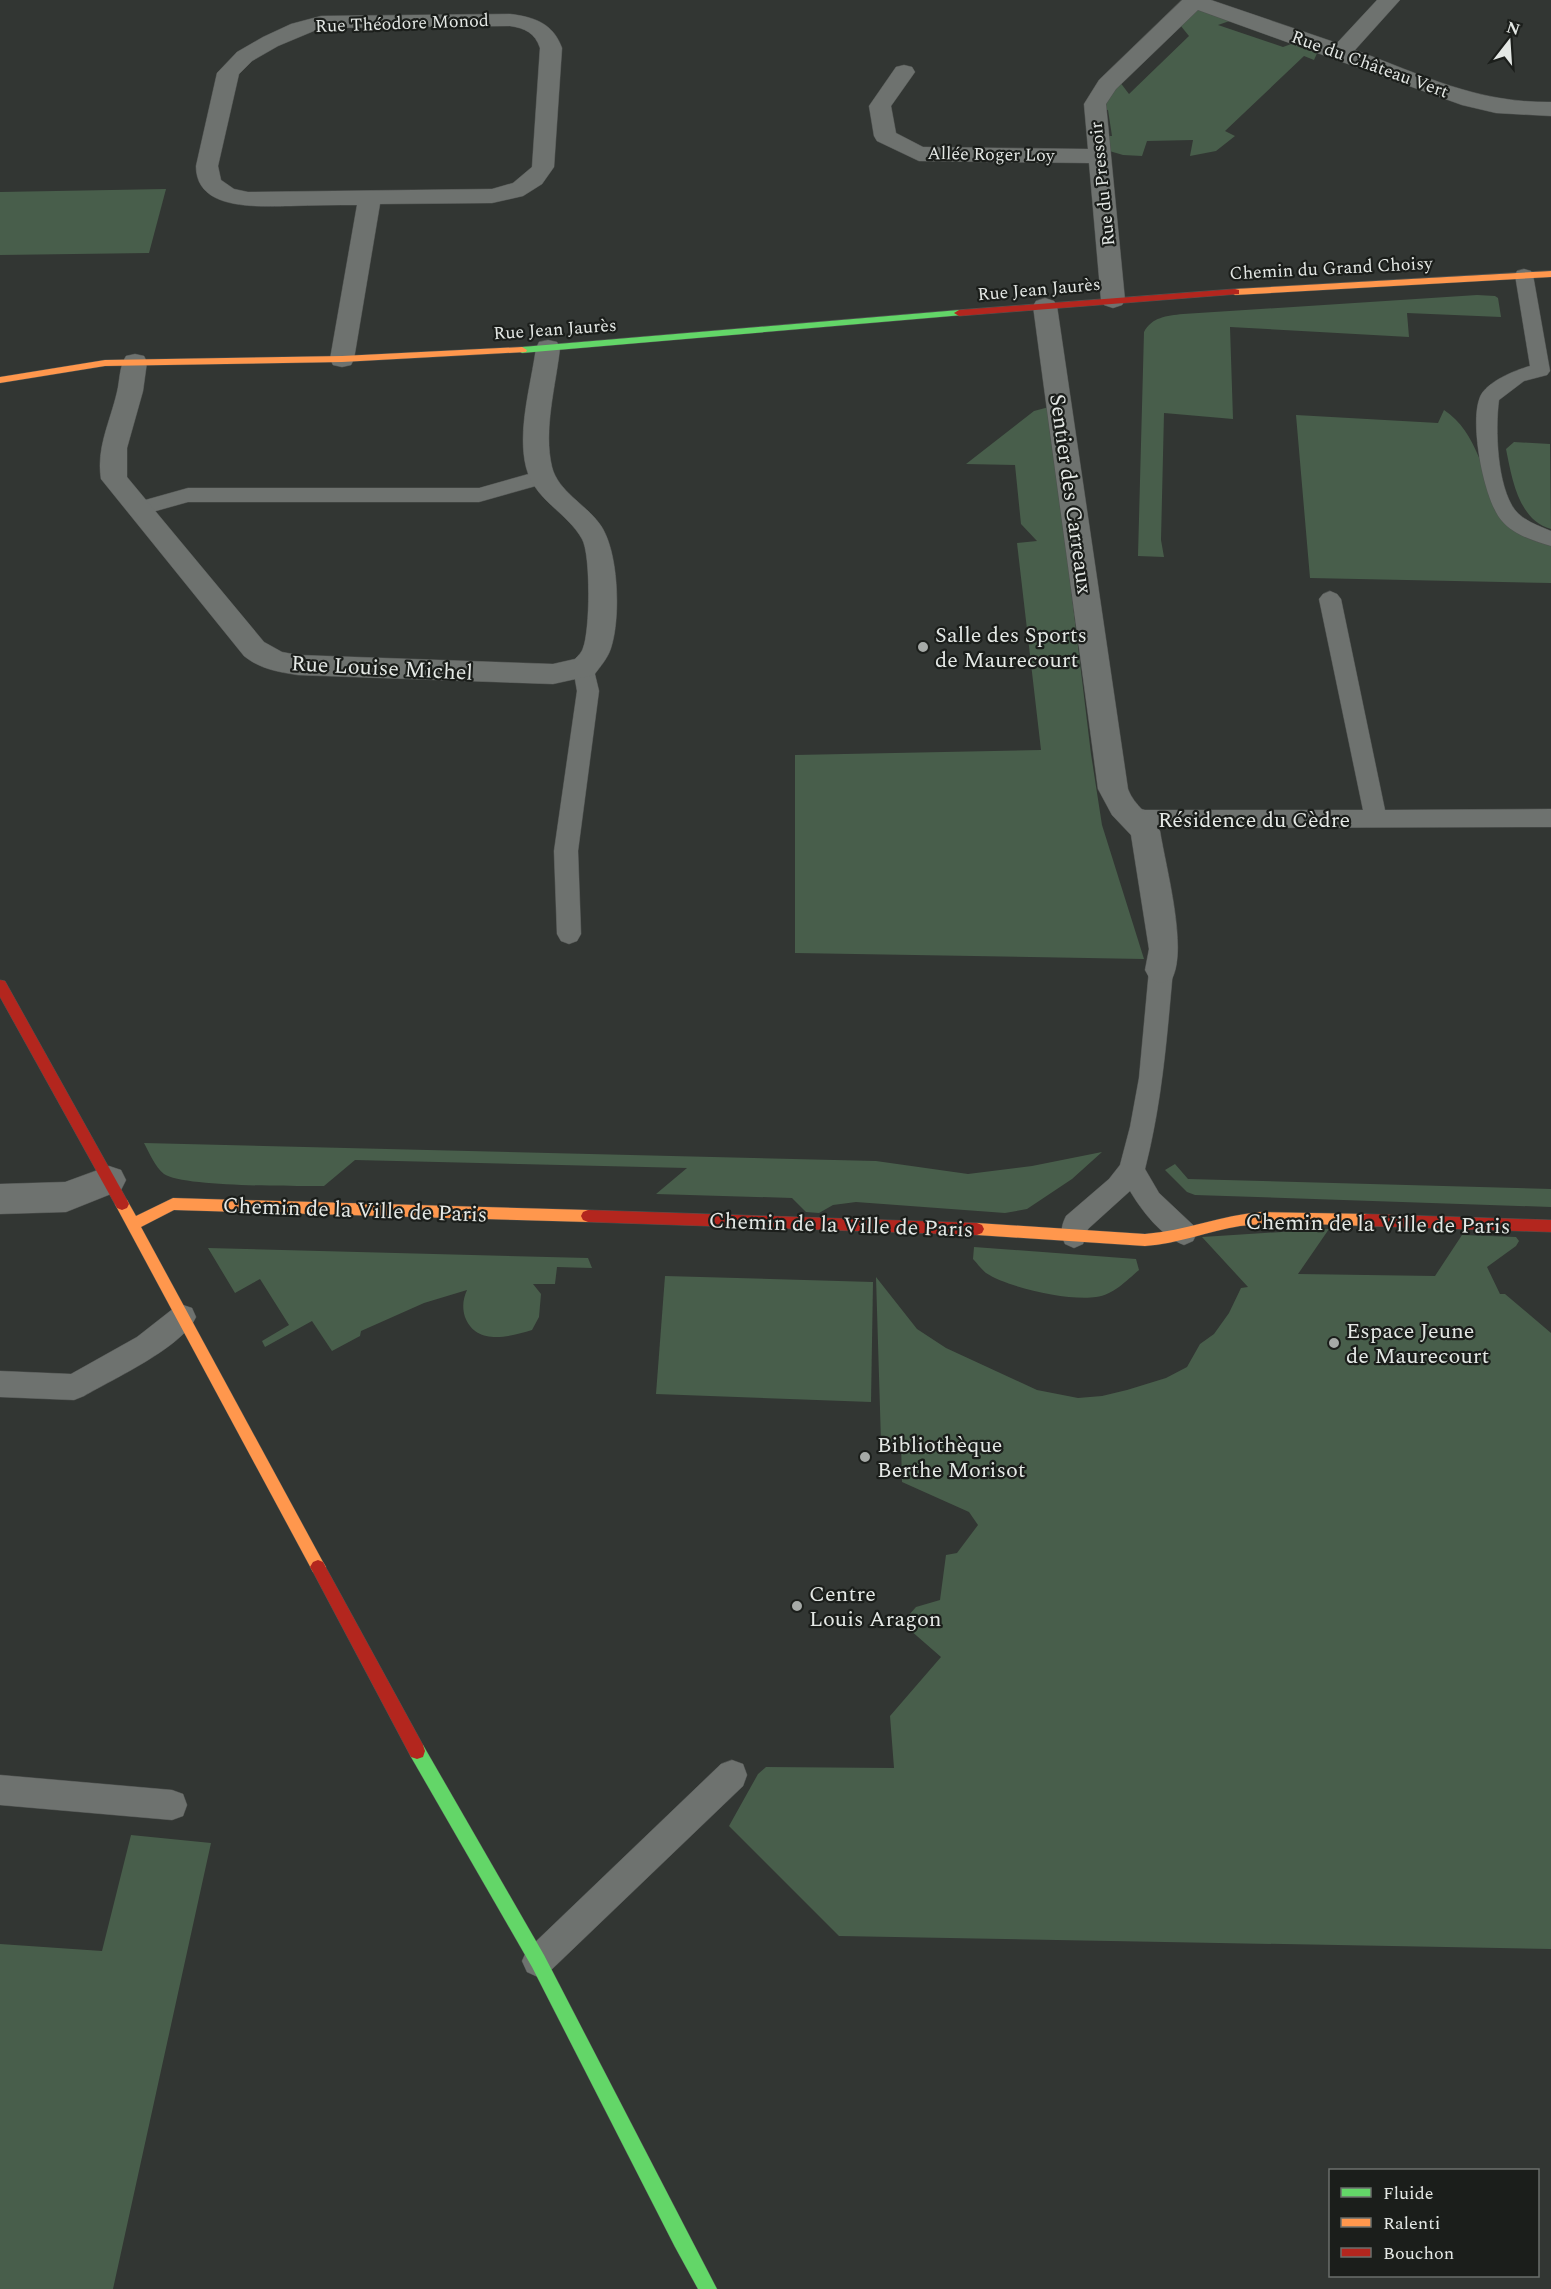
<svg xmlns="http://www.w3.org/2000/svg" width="1551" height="2289" viewBox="0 0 1551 2289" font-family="Spectral,serif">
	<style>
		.green { fill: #485e4b }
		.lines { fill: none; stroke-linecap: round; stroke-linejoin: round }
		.lane-casing { stroke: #4f5250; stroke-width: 1 }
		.street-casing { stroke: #4f5250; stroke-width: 1 }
		.fast-casing { stroke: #4f5250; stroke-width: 1 }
		.slow-casing { stroke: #4f5250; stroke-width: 1 }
		.jam-casing { stroke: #4f5250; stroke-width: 1 }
		.lane { fill: #6e726f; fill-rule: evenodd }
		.street { fill: #6e726f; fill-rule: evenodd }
		.fast { fill: #63d668; fill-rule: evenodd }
		.slow { fill: #ff974d; fill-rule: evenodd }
		.jam { fill: #b3261e; fill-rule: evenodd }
		.poi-dot { fill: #a6aaa7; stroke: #1b1e1b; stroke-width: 2 }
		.labels { text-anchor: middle; stroke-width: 4.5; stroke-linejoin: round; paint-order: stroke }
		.far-street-label { font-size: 18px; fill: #e4e8e5; stroke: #1b1e1b }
		.street-label { font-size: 22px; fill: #e4e8e5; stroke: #1b1e1b }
		.poi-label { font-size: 22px; fill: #e4e8e5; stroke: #1b1e1b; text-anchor: start }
	</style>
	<rect width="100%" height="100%" fill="#323633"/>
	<!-- green -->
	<g class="green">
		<path d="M 1191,8 L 1241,17 L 1218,25 L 1283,47 L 1305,39 L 1318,51 L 1314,60 L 1304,56 L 1225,131 L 1235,136 L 1216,151 L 1190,156 L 1193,140 L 1147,141 L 1142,156 L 1123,155 L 1106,150 L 1099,136 L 1112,136 L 1108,110 L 1095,109 L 1116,77 L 1129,94 L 1189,36 L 1176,20 Z"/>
		<path d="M 166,189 L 149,253 L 0,255 L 0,192 Z"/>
		<path d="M 1477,295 L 1495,296 L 1498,298 L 1501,317 L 1407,313 L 1409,337 L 1230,327 L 1233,419 L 1164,413 L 1161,540 L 1164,557 L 1138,556 L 1144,332 C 1152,317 1166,316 1183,314 Z"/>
		<path d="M 1049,407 L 1091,754 L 1102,825 L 1144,959 L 795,953 L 795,755 L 1041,750 L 1017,543 L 1037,541 L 1021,524 L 1015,465 L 966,464 L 1034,411 Z"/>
		<path d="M 1444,410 C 1485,437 1482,493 1514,528 C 1522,537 1540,543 1551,546 L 1551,583 L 1310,578 L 1296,415 L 1438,423 Z"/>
		<path d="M 1514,442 L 1550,444 L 1551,529 C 1518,520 1512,478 1506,449 Z"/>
		<path d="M 144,1143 L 876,1161 L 968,1174 L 1032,1166 L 1102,1152 L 1072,1179 L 1027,1209 L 1005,1213 L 856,1202 L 833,1205 L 819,1213 L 806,1212 L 792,1198 L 656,1194 L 687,1168 L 355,1160 L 324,1186 C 296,1186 182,1187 164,1174 C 155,1167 149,1152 144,1143 Z"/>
		<path d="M 1175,1164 L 1188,1179 L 1551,1189 L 1551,1207 L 1195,1195 L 1187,1192 L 1165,1170 Z"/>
		<path d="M 1329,1229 L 1298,1274 L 1435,1276 L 1462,1235 L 1516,1237 L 1519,1241 L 1516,1246 L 1487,1267 L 1500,1294 L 1505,1294 L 1551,1333 L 1551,1949 L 839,1936 L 729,1826 L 758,1774 L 766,1767 L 894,1768 L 890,1716 L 941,1657 L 902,1623 L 916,1607 L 940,1600 L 946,1555 L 957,1553 L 978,1525 L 969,1512 L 902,1482 L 901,1443 L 881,1442 L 876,1277 L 917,1329 L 946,1348 L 1037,1390 L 1078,1398 L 1102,1396 L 1127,1390 L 1166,1378 L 1187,1367 L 1200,1344 L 1214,1334 L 1229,1313 L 1241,1288 L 1248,1287 L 1202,1237 Z"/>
		<path d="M 974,1247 L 1136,1259 L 1139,1270 C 1126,1281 1113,1295 1096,1297 C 1069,1301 1009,1288 986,1273 C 981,1269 977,1263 973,1259 Z"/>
		<path d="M 208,1248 L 588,1258 L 592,1268 L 557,1267 L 555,1284 L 533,1284 L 541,1294 L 539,1317 L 532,1330 C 509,1337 476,1346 465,1317 C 462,1307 463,1299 467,1290 L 424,1303 L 361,1331 L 360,1336 L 332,1351 L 312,1321 L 265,1347 L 262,1341 L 289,1325 L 260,1279 L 235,1293 Z"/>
		<path d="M 665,1276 L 873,1282 L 871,1402 L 656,1394 Z"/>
		<path d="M 131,1835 L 211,1843 L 113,2289 L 0,2289 L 0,1944 L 102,1951 Z"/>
	</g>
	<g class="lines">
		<defs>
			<g id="lane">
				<path d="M 1524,269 L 1531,271 L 1533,275 L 1550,371 L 1547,375 L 1524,381 L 1499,400 C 1495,429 1497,486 1515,510 C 1524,521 1539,526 1551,531 L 1551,546 C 1534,541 1514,535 1502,521 C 1484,501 1469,423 1480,397 C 1486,382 1515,370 1530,366 L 1515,275 L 1517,271 Z"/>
				<path d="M 543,470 L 550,472 L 553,477 L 550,482 L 479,502 L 188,502 L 138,516 L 131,514 L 128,509 L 131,504 L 188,488 L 479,488 Z"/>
				<path d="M 1330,591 L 1337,594 L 1341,599 L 1385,810 L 1551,809 L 1551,827 L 1145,828 L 1125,822 L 1122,816 L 1125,810 L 1133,807 L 1145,810 L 1363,810 L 1319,599 L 1323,594 Z"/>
				<path d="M 584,660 L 592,662 L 599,691 L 578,851 L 581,934 L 577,941 L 569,944 L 561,941 L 557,934 L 554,851 L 577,691 L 573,668 L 576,662 Z"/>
				<path d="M 1161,960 L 1170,963 L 1173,970 C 1167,1037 1162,1103 1145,1169 L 1159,1193 L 1193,1225 L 1197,1233 L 1193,1241 L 1184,1245 C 1161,1236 1142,1211 1130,1191 L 1088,1229 L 1083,1244 L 1074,1248 L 1065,1244 C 1060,1234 1061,1226 1066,1216 L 1109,1179 L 1120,1165 L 1130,1127 L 1139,1078 L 1149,970 L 1152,963 Z"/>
				<path d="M 183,1305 L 192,1308 L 196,1317 C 183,1347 113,1379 84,1396 L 74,1400 L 0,1397 L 0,1371 L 71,1374 L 137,1337 L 174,1308 Z"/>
				<path d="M 732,1760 L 743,1764 L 747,1775 L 743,1786 L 549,1972 L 538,1977 L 527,1972 L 522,1961 L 527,1950 L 721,1764 Z"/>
				<path d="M 0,1775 L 172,1790 L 183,1794 L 187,1805 L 183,1816 L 172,1820 L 0,1805 Z"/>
			</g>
			<g id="street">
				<path d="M 1182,0 L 1211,0 L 1337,43 L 1377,0 L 1400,0 L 1355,50 C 1423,75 1476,103 1551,102 L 1551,116 L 1496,113 L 1462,105 L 1198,10 L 1116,89 L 1106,104 L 1125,300 L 1122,305 L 1113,308 L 1104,305 L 1101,300 L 1089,163 L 919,161 L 877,141 L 874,136 L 869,106 L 896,67 L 904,65 L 912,67 L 915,72 L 891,106 L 896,133 L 923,147 L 1088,149 L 1084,104 L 1099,80 Z"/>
				<path d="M 510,14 C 534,17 553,23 562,48 L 554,167 L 542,184 L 523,196 L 492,203 L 380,204 L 354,359 L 351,365 L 342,367 L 333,365 L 330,359 L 357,205 C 335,205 313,205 291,206 C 260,206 196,212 196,166 L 217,73 L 237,52 L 263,37 L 291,24 L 321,16 ZM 510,26 C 525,28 535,33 540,48 L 532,167 L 513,183 L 492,189 L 248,192 L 234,189 L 221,180 L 218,166 L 239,74 L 252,61 L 278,46 L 321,28 Z"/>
				<path d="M 1045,298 L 1054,301 L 1057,306 L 1128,789 C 1134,806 1151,815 1160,831 C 1166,868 1188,948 1172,979 L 1161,983 L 1150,979 L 1145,970 L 1149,949 L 1131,835 L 1112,815 L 1098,789 L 1033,306 L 1036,301 Z"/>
				<path d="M 548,340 L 557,342 L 560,348 C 556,385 543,430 552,467 C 558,491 585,504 599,523 C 619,548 621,618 611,648 C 608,658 600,667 594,675 L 553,684 L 298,675 C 278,672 260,669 244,656 L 101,479 C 96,448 110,422 117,392 C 120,380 119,367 126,356 L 135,354 L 144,356 L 147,362 L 143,391 L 127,448 L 127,477 L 264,642 L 282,652 L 298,655 L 553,664 L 575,659 C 578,656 582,652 583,648 C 590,631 591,555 582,539 C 567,512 534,500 526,467 C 517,430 531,385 536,348 L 539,342 Z"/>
				<path d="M 109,1166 L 121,1170 L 126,1180 L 121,1190 L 66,1212 L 0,1214 L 0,1184 L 65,1182 Z"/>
			</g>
			<g id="fast">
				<path d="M 959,310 L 964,313 L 963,315 L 522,353 L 517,350 L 522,347 Z"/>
				<path d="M 417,1743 L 423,1745 L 544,1955 L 717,2289 L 698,2289 L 675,2247 L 532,1967 L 411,1757 L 409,1751 L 411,1745 Z"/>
			</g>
			<g id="slow">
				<path d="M 1551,271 L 1551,277 L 1235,295 L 1230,292 L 1235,289 Z"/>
				<path d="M 522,347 L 527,350 L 526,352 L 342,362 L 105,366 L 0,383 L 0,377 L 105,360 L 342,356 Z"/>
				<path d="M 122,1198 L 127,1200 L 136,1216 L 173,1198 L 588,1210 L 593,1212 L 595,1216 L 593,1220 L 588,1222 L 174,1210 L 141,1227 L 323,1562 L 326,1567 L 323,1572 L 318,1574 L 313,1572 L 117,1208 L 115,1204 L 117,1200 Z"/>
				<path d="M 1261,1212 L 1366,1214 L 1371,1216 L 1373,1220 L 1371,1224 L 1366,1226 C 1324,1225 1282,1221 1240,1226 C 1208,1231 1178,1244 1145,1246 L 977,1235 L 972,1233 L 970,1229 L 972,1225 L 977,1223 L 1145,1234 C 1185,1231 1222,1215 1261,1212 Z"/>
			</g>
			<g id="jam">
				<path d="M 1235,289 L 1239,290 L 1239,294 L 959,316 L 954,313 L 959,310 Z"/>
				<path d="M 0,980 L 5,981 L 127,1200 L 129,1204 L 127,1208 L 122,1210 L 117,1208 L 0,997 Z"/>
				<path d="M 588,1210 L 977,1223 L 982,1225 L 984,1229 L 982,1233 L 977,1235 L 588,1222 L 583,1220 L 581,1216 L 583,1212 Z"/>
				<path d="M 1366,1214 L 1551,1220 L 1551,1232 L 1366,1226 L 1361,1224 L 1359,1220 L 1361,1216 Z"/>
				<path d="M 318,1560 L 323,1562 L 423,1745 L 425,1751 L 423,1757 L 417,1759 L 411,1757 L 313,1572 L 310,1567 L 313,1562 Z"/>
			</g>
		</defs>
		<!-- lane casing -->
		<use href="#lane" class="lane-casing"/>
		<!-- street casing -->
		<use href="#street" class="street-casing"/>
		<!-- fast casing -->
		<use href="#fast" class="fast-casing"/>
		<!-- slow casing -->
		<use href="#slow" class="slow-casing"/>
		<!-- jam casing -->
		<use href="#jam" class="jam-casing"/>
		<!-- lane -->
		<use href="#lane" class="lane"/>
		<!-- street -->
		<use href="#street" class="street"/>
		<!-- fast -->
		<use href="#fast" class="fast"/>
		<!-- slow -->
		<use href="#slow" class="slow"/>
		<!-- jam -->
		<use href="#jam" class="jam"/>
	</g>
	<!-- markers -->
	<g class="poi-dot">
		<circle cx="923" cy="647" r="6"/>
		<circle cx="1334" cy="1343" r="6"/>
		<circle cx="865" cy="1457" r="6"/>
		<circle cx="797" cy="1606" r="6"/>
	</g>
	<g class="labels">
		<!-- far-street labels -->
		<g class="far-street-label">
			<text transform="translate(402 23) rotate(-2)" y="6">Rue Théodore Monod</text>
			<text transform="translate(1370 64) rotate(20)" y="6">Rue du Château Vert</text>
			<text transform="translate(991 154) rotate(1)" y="6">Allée Roger Loy</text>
			<text transform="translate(1102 184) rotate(-96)" y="6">Rue du Pressoir</text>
			<text transform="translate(1331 268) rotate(-3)" y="6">Chemin du Grand Choisy</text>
			<text transform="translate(1039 289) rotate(-5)" y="6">Rue Jean Jaurès</text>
			<text transform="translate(555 329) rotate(-4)" y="6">Rue Jean Jaurès</text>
		</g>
		<!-- street labels -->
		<g class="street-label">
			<text transform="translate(1072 494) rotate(82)" y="8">Sentier des Carreaux</text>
			<text transform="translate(382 667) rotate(3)" y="8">Rue Louise Michel</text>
			<text x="1254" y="827">Résidence du Cèdre</text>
			<text transform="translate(355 1209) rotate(2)" y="8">Chemin de la Ville de Paris</text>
			<text transform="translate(1378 1223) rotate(1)" y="8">Chemin de la Ville de Paris</text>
			<text transform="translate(841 1224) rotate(2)" y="8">Chemin de la Ville de Paris</text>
		</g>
		<!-- poi labels -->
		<g class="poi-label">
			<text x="935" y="642">Salle des Sports<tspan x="935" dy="25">de Maurecourt</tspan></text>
			<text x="1346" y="1338">Espace Jeune<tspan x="1346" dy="25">de Maurecourt</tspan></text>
			<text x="877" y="1452">Bibliothèque<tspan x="877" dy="25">Berthe Morisot</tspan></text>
			<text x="809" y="1601">Centre<tspan x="809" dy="25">Louis Aragon</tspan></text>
		</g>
	</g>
	<!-- legend -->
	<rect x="1329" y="2169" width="210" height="108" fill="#1b1e1b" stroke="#6b6f6c" stroke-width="1.5"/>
	<rect x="1341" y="2188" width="30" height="9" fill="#63d668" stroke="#6b6f6c" stroke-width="1.5"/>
	<text x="1383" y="2199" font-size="18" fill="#e4e8e5">Fluide</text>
	<rect x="1341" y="2218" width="30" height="9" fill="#ff974d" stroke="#6b6f6c" stroke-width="1.5"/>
	<text x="1383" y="2229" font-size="18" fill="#e4e8e5">Ralenti</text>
	<rect x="1341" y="2248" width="30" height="9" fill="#b3261e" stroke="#6b6f6c" stroke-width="1.5"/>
	<text x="1383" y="2259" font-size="18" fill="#e4e8e5">Bouchon</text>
	<!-- north arrow -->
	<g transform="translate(1509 42) rotate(17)" stroke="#1b1e1b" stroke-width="4.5" paint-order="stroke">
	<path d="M0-4.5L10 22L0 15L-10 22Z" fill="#e4e8e5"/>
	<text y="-9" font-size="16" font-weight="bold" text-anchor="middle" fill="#e4e8e5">N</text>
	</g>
</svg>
